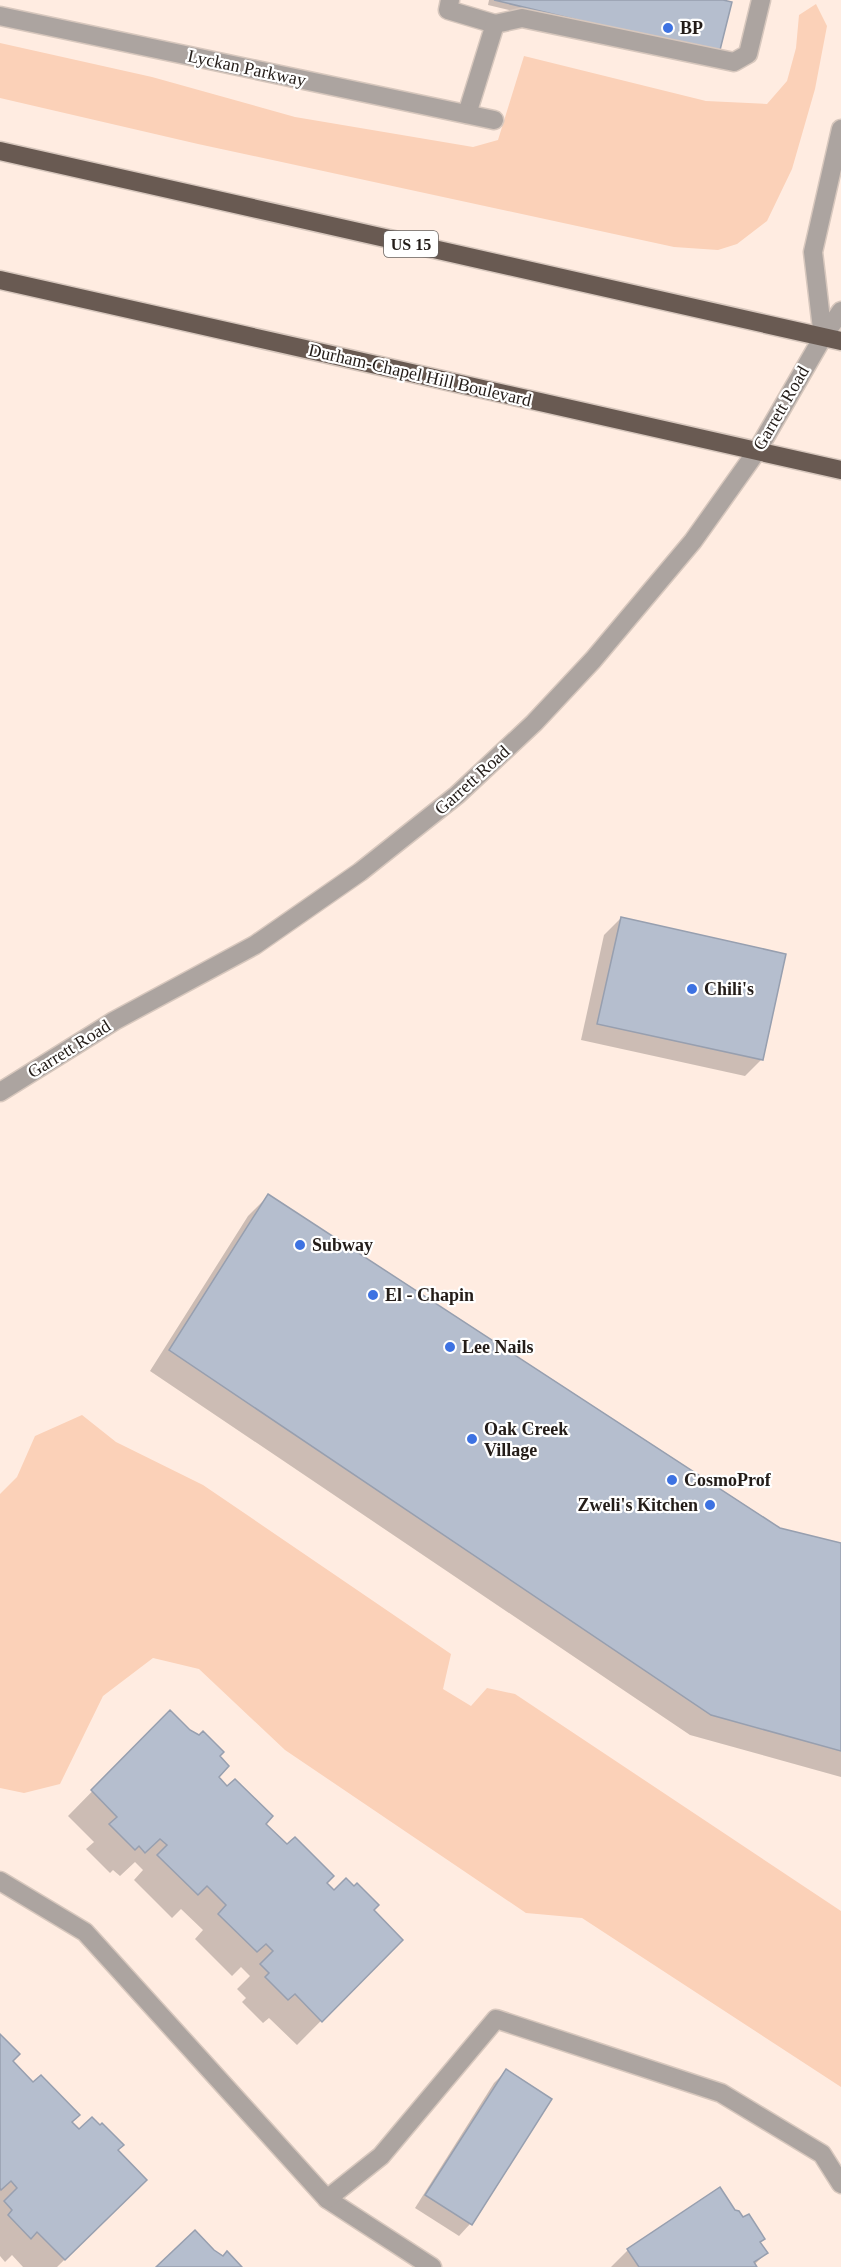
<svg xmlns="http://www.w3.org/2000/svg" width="841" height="2267" viewBox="0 0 841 2267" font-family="Georgia,serif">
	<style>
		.green { fill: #fbd1b8 }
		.shadow { fill: #0003 }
		.building { fill: #b5bece; stroke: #979faf; stroke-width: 1.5 }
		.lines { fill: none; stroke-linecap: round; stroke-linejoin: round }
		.service-casing { stroke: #d7c7bd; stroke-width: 21 }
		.minor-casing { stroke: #d7c7bd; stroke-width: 21 }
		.tertiary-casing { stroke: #d7c7bd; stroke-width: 21 }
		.trunk-casing { stroke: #d7c7bd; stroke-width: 21 }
		.service { stroke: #aca4a0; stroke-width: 18 }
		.minor { stroke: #aca4a0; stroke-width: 18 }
		.tertiary { stroke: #aca4a0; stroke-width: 18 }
		.trunk { stroke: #695a52; stroke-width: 18 }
		.poi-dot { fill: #3d72e2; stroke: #fff; stroke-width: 2 }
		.labels { text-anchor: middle; stroke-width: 4.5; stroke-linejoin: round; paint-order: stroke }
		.shield { fill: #fff; stroke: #65605d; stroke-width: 1.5 }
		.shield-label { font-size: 16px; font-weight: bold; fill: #231c18 }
		.poi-label { font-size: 18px; font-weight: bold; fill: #231c18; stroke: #fff; text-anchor: start }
		.street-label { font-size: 18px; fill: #231c18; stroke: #fff }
	</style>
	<rect width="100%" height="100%" fill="#ffece1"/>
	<!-- green -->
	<g class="green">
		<path d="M 816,4 L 827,26 L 815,89 L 792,169 L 767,221 L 737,244 L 718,250 L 674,247 L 198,144 L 0,98 L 0,43 L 152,77 L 295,117 L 473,147 L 498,140 L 524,56 L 706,101 L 767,104 L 787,81 L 796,48 L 799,15 Z"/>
		<path d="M 82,1415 L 116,1442 L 203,1485 L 451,1654 L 443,1689 L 471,1706 L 487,1688 L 515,1694 L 841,1911 L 841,2087 L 582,1918 L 526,1913 L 285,1750 L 199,1669 L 153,1658 L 103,1696 L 60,1784 L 24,1793 L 0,1788 L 0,1494 L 17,1477 L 35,1436 Z"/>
	</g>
	<!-- shadow -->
	<g class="shadow">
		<path d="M 489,0 L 717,0 L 712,59 L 488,5 Z"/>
		<path d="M 621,918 L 762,1059 L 745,1076 L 581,1040 L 604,935 Z"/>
		<path d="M 268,1196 L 779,1530 L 841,1545 L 841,1777 L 690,1735 L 150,1371 L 248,1216 Z"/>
		<path d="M 170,1712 L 218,1756 L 217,1777 L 264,1824 L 334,1892 L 372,1910 L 401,1940 L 297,2045 L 269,2018 L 263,2023 L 242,2002 L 246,1998 L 237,1989 L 250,1976 L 241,1967 L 232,1976 L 195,1939 L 203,1930 L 181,1909 L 172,1918 L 134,1880 L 143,1870 L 135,1862 L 120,1876 L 113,1870 L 110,1873 L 86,1849 L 94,1842 L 68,1816 Z"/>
		<path d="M 0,2036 L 11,2061 L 79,2131 L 116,2150 L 121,2204 L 57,2267 L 23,2267 L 12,2255 L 5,2262 L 0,2256 Z"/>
		<path d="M 506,2071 L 470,2224 L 459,2236 L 415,2208 L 494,2083 Z"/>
		<path d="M 720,2189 L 766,2253 L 754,2265 L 756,2267 L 611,2267 L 628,2250 Z"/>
	</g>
	<!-- building -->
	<g class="building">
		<path d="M 494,0 L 723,0 L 732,2 L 719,54 Z"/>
		<path d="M 621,917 L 786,954 L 763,1060 L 597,1024 Z"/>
		<path d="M 268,1194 L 780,1528 L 841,1543 L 841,1751 L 711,1715 L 169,1350 Z"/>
		<path d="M 170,1710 L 190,1730 L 199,1735 L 203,1731 L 224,1752 L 220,1756 L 229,1766 L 219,1777 L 227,1786 L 235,1779 L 273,1816 L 266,1824 L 287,1844 L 295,1837 L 334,1876 L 327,1883 L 334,1890 L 346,1878 L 354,1886 L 357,1883 L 379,1905 L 374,1910 L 403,1940 L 322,2022 L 295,1994 L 288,2000 L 265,1977 L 269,1973 L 260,1964 L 273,1951 L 266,1944 L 257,1952 L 218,1914 L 226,1905 L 207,1886 L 198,1895 L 157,1855 L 167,1845 L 160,1839 L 145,1853 L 139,1846 L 135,1850 L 109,1824 L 117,1817 L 91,1790 Z"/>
		<path d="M 0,2034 L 20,2054 L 13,2061 L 33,2082 L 41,2075 L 80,2115 L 72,2122 L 79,2129 L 92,2117 L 100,2125 L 102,2123 L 124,2145 L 118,2150 L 147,2180 L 65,2260 L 37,2232 L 31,2239 L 8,2215 L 12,2210 L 4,2201 L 17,2188 L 11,2181 L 1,2190 L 0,2188 Z"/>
		<path d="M 506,2069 L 552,2099 L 472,2225 L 425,2195 Z"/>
		<path d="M 720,2187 L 735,2210 L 739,2211 L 743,2217 L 749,2214 L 765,2239 L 760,2242 L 768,2253 L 754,2262 L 757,2267 L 639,2267 L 627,2249 Z"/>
		<path d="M 195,2230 L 214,2250 L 223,2256 L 227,2251 L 242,2267 L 156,2267 Z"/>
	</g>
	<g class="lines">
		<defs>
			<g id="service">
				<path d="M 450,0 L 448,10 L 495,24"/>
				<path d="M 467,114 L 495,24 L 522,18 L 734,62 L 748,54 L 761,0"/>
			</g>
			<g id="minor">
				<path d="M 0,16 L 494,120"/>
				<path d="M 0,1881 L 85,1932 L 327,2199 L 432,2267"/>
				<path d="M 327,2199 L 381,2156 L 496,2019 L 721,2093 L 822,2154 L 841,2184"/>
			</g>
			<g id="tertiary">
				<path d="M 823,337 L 813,252 L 841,129"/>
				<path d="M 0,1092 L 114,1021 L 255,945 L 360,872 L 457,795 L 534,723 L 593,660 L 693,541 L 757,451 L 823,337 L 841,311"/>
			</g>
			<g id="trunk">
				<path d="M 0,151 L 841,341"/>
				<path d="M 0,280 L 841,470"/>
			</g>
		</defs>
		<!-- service casing -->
		<use href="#service" class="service-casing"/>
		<!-- minor casing -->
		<use href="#minor" class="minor-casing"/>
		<!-- tertiary casing -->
		<use href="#tertiary" class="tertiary-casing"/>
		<!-- trunk casing -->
		<use href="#trunk" class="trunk-casing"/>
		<!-- service -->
		<use href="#service" class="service"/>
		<!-- minor -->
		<use href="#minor" class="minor"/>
		<!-- tertiary -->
		<use href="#tertiary" class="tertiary"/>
		<!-- trunk -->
		<use href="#trunk" class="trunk"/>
	</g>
	<!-- markers -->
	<g class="poi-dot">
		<circle cx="668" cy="28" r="6"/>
		<circle cx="692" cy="989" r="6"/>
		<circle cx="300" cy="1245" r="6"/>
		<circle cx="373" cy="1295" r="6"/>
		<circle cx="450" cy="1347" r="6"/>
		<circle cx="472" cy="1439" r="6"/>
		<circle cx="672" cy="1480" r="6"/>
		<circle cx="710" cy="1505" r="6"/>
	</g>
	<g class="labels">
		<!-- shield labels -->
		<rect class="shield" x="384" y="231" width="54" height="26" rx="4.5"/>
		<g class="shield-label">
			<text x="411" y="250">US 15</text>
		</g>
		<!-- poi labels -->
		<g class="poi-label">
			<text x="680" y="34">BP</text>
			<text x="704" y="995">Chili's</text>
			<text x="312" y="1251">Subway</text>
			<text x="385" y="1301">El - Chapin</text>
			<text x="462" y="1353">Lee Nails</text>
			<text x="484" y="1435">Oak Creek<tspan x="484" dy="21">Village</tspan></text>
			<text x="684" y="1486">CosmoProf</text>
			<text x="698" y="1511" text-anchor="end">Zweli's Kitchen</text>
		</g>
		<!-- street labels -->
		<g class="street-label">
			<text transform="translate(247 68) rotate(12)" y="6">Lyckan Parkway</text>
			<text transform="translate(420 375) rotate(13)" y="6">Durham-Chapel Hill Boulevard</text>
			<text transform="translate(781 408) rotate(-60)" y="6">Garrett Road</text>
			<text transform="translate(472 780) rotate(-42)" y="6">Garrett Road</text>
			<text transform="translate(69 1049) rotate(-32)" y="6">Garrett Road</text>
		</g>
	</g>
</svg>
